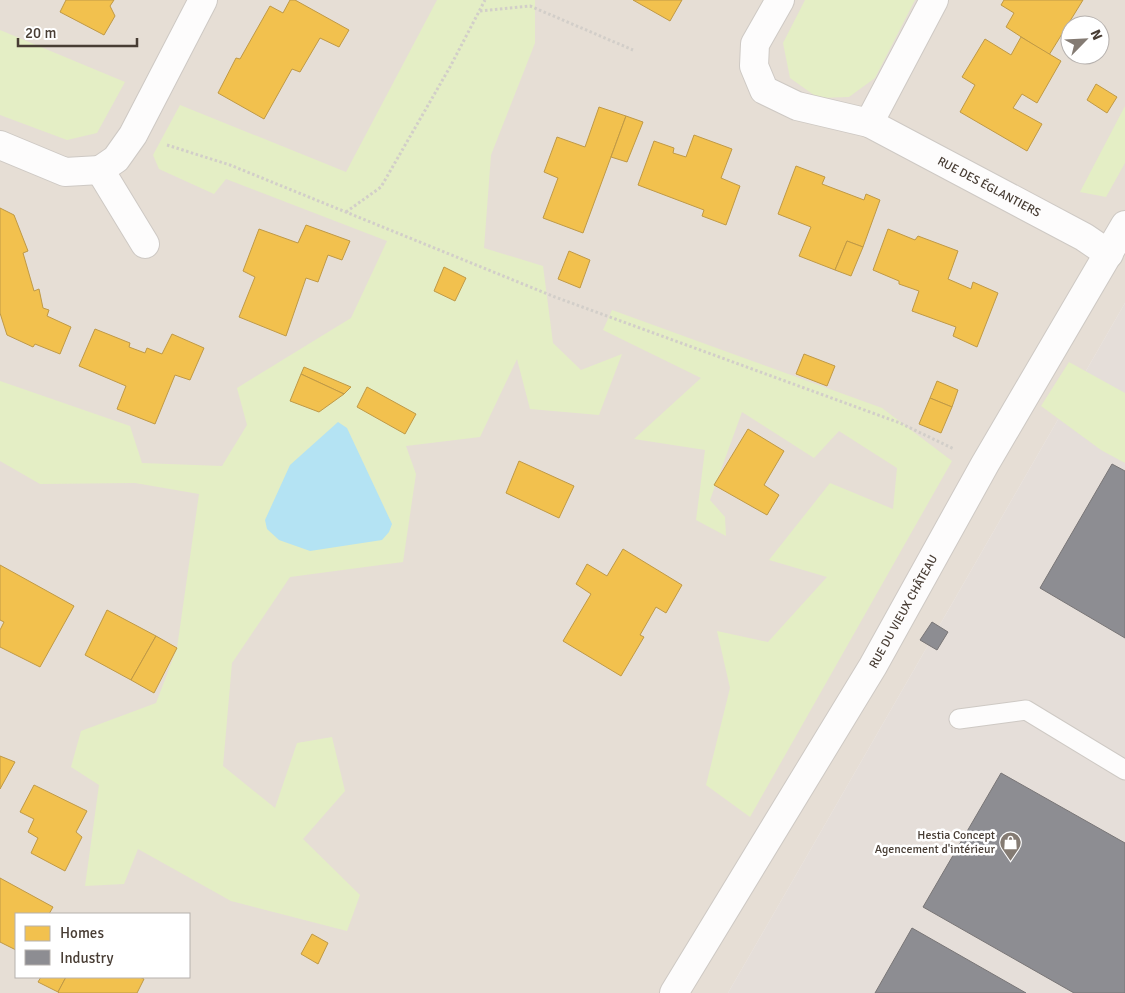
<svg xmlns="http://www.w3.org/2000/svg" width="1125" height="993" viewBox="0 0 1125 993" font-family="Signika,sans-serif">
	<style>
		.residential { fill: #e6ded5; fill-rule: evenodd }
		.industrial { fill: #e5ded9 }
		.green { fill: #e4eec5 }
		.water { fill: #b4e3f3 }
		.homes { fill: #f2c14e; stroke: #bf9946 }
		.industry { fill: #8d8d92; stroke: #787576 }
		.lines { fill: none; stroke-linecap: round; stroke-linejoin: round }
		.lane-casing { stroke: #cec9c4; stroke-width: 21 }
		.street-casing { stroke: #cec9c4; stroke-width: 30 }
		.path { stroke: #d2cec9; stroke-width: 3; stroke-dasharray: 2.5 2.5; stroke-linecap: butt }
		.lane { stroke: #fdfcfc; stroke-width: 19 }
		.street { stroke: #fdfcfc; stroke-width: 28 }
		.labels { text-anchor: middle; stroke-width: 5; stroke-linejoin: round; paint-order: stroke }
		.street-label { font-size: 12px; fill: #483d34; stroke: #fff }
		.poi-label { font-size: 12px; fill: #483d34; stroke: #fff; text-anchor: end }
	</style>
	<rect width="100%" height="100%" fill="#f2ede8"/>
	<!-- residential -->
	<path class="residential" d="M 0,0 L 1125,0 L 1125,303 L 728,993 L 0,993 ZM 1070,25 L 1100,25 L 1100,55 L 1070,55 ZM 16,914 L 189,914 L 189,977 L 16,977 Z"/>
	<!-- industrial -->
	<path class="industrial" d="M 1125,303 L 1125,993 L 728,993 Z"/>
	<!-- green -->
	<g class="green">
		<path d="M 437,0 L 535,0 L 535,43 L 491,155 L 484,248 L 543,266 L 553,343 L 581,370 L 622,354 L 599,415 L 530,409 L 517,359 L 480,437 L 406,446 L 416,474 L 403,562 L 290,577 L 232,663 L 223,766 L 275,808 L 297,743 L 332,737 L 345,791 L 303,839 L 360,895 L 347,931 L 231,901 L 138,849 L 124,884 L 85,886 L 99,785 L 71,767 L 81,731 L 156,703 L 177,648 L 199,494 L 135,483 L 40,484 L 0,461 L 0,381 L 130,426 L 142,463 L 222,466 L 247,425 L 237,388 L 351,318 L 387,241 L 226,179 L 214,194 L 159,169 L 153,155 L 180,105 L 346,172 Z"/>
		<path d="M 805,0 L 915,0 L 875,78 L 849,97 L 818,98 L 790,78 L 783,43 Z"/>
		<path d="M 0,30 L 125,82 L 97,133 L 67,140 L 0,115 Z"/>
		<path d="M 1125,106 L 1125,163 L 1106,197 L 1080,192 Z"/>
		<path d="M 612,310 L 882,408 L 952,461 L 750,817 L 706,785 L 730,688 L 717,631 L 768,642 L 827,577 L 769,560 L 830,483 L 893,509 L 897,468 L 839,431 L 814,458 L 742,412 L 710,500 L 725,517 L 726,536 L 696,520 L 705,450 L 634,439 L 701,378 L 603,330 Z"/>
		<path d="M 1069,362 L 1125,393 L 1125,463 L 1101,450 L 1041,406 Z"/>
	</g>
	<!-- water -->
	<path class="water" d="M 338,422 L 347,428 L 392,524 L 389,532 L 382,540 L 310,551 L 279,540 L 267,529 L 265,520 L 290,465 Z"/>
	<!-- homes -->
	<g class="homes">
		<path d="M 66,0 L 114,0 L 110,6 L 115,16 L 104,35 L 60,12 Z"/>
		<path d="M 290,0 L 295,0 L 349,30 L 339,47 L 320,38 L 300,72 L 292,69 L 264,119 L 218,93 L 236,58 L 240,59 L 270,6 L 283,13 Z"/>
		<path d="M 633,0 L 682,0 L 670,21 Z"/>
		<path d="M 1004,0 L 1083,0 L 1049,55 L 1006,27 L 1014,13 L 1001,5 Z"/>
		<path d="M 1021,37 L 1061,61 L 1037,103 L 1022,94 L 1013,108 L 1042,124 L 1027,151 L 960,112 L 975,85 L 962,77 L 985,39 L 1011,55 Z"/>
		<path d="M 1096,84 L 1117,97 L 1107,113 L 1087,100 Z"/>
		<path d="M 599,107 L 626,116 L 583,233 L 543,218 L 558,178 L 544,172 L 557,137 L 585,147 Z"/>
		<path d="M 626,116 L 643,122 L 627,162 L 611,157 Z"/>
		<path d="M 694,135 L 732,149 L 721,178 L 740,186 L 726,225 L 702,216 L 704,210 L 638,185 L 654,141 L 674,148 L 673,153 L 686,157 Z"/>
		<path d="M 796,166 L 825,177 L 822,184 L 864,200 L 866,194 L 880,200 L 863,247 L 847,241 L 835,270 L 799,256 L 811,227 L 778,214 Z"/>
		<path d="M 0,208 L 14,215 L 28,251 L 23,253 L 34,291 L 39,289 L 43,308 L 49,310 L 47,316 L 71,327 L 60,354 L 35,344 L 33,347 L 7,335 L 0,313 Z"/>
		<path d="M 306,225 L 350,241 L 342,260 L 328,255 L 318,282 L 306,278 L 286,336 L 239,317 L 255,277 L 243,271 L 259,229 L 298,243 Z"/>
		<path d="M 888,229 L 915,240 L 918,236 L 958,251 L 948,279 L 971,289 L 973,282 L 998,293 L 977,347 L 953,336 L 956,327 L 912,311 L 919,291 L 899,284 L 899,281 L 873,270 Z"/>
		<path d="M 847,241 L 863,247 L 851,276 L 835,270 Z"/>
		<path d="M 569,251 L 590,260 L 580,288 L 558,279 Z"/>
		<path d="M 444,267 L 466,278 L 455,301 L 434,291 Z"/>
		<path d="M 95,329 L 130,343 L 129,347 L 145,353 L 147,348 L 162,354 L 172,334 L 204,348 L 190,380 L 175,375 L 155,424 L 117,409 L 126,386 L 79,366 Z"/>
		<path d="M 804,354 L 835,366 L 827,386 L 796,374 Z"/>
		<path d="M 304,367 L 351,387 L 344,394 L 301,374 Z"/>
		<path d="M 301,374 L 344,394 L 319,412 L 290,401 Z"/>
		<path d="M 937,381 L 958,390 L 952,407 L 930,398 Z"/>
		<path d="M 367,387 L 416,414 L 405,434 L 357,407 Z"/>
		<path d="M 930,398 L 952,407 L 941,433 L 919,424 Z"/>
		<path d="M 748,429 L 784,451 L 764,485 L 779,495 L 767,515 L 714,485 Z"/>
		<path d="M 519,461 L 574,486 L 559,518 L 506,493 Z"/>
		<path d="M 623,549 L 682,585 L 666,613 L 656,607 L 640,635 L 644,637 L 621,676 L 563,641 L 591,594 L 576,584 L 587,564 L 607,576 Z"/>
		<path d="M 0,565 L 74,606 L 40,667 L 0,647 L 0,630 L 4,622 L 0,620 Z"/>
		<path d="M 107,610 L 156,636 L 131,680 L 85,655 Z"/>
		<path d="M 156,636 L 177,648 L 154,693 L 131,680 Z"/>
		<path d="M 0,756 L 15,762 L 0,789 Z"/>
		<path d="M 34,785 L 87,811 L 76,832 L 82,837 L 65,871 L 31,853 L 38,838 L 28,832 L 34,819 L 20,812 Z"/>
		<path d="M 0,878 L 53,907 L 49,914 L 16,914 L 16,950 L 0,942 Z"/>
		<path d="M 312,934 L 328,943 L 318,964 L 301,954 Z"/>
		<path d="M 41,977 L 66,977 L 58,992 L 38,982 Z"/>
		<path d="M 66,977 L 140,977 L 144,979 L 137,993 L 59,993 L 58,992 Z"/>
	</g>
	<!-- industry -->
	<g class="industry">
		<path d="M 1112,464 L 1125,471 L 1125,638 L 1040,588 Z"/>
		<path d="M 932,622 L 948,632 L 937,650 L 920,640 Z"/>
		<path d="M 1001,773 L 1125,843 L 1125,993 L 1074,993 L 923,907 Z"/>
		<path d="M 912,928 L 1026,993 L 875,993 Z"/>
	</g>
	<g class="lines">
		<defs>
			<path id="lane" d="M 959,719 L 1026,710 L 1125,770"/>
			<g id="street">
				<path d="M 780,0 L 755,44 L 754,66 L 764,90 L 797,106 L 869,123 L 934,0"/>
				<path id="s1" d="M 869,123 L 1084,237 L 1109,254"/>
				<path d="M 0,145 L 65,172 L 100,170"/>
				<path d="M 100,170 L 116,159 L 133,135 L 203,0"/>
				<path d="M 100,170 L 145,244"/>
				<path id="s2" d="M 674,993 L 873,666 L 985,464 L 1125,225"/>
			</g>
		</defs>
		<!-- lane casing -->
		<use href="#lane" class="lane-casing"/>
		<!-- street casing -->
		<use href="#street" class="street-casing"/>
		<!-- path -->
		<g class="path">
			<path d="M 480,11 L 530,6 L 633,50"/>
			<path d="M 167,145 L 230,165 L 555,297 L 900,423 L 954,449"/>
			<path d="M 346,212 L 381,187 L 450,67 L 485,0"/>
		</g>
		<!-- lane -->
		<use href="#lane" class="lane"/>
		<!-- street -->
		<use href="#street" class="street"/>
	</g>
	<!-- icons -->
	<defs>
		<symbol id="shop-pin" viewBox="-11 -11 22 30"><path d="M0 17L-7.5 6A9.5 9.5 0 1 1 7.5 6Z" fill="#847b73" stroke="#fff"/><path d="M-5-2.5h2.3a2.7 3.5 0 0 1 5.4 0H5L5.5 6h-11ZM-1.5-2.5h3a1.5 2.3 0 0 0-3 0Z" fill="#fff"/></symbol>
	</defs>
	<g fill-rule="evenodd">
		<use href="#shop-pin" x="998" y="830" width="25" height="34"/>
	</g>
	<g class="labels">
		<!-- street labels -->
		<g class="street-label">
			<text dy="4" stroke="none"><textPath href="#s1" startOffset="136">RUE DES ÉGLANTIERS</textPath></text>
			<text dy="4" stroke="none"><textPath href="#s2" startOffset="445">RUE DU VIEUX CHÂTEAU</textPath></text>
		</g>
		<!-- poi labels -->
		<g class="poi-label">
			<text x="995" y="839">Hestia Concept<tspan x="995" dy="14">Agencement d'intérieur</tspan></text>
		</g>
	</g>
	<!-- legend -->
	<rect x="15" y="913" width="175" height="65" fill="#ffffff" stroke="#b6b1ae"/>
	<rect x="25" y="926" width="25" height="15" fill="#f2c14e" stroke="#b6b1ae"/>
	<text x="60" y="938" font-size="15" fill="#483d34">Homes</text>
	<rect x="25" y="950" width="25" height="15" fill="#8d8d92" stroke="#b6b1ae"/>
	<text x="60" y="963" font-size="15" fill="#483d34">Industry</text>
	<!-- north arrow -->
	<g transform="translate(1085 40) rotate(66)"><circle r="24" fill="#ffffff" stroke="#b6b1ae"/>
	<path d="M0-4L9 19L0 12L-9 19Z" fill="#847b73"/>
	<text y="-8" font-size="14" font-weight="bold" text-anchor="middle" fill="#483d34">N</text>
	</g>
	<!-- scale -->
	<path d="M18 38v8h119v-8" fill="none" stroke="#483d34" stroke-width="2.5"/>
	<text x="25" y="38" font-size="15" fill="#483d34" stroke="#ffffff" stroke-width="4" paint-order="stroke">20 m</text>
</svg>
